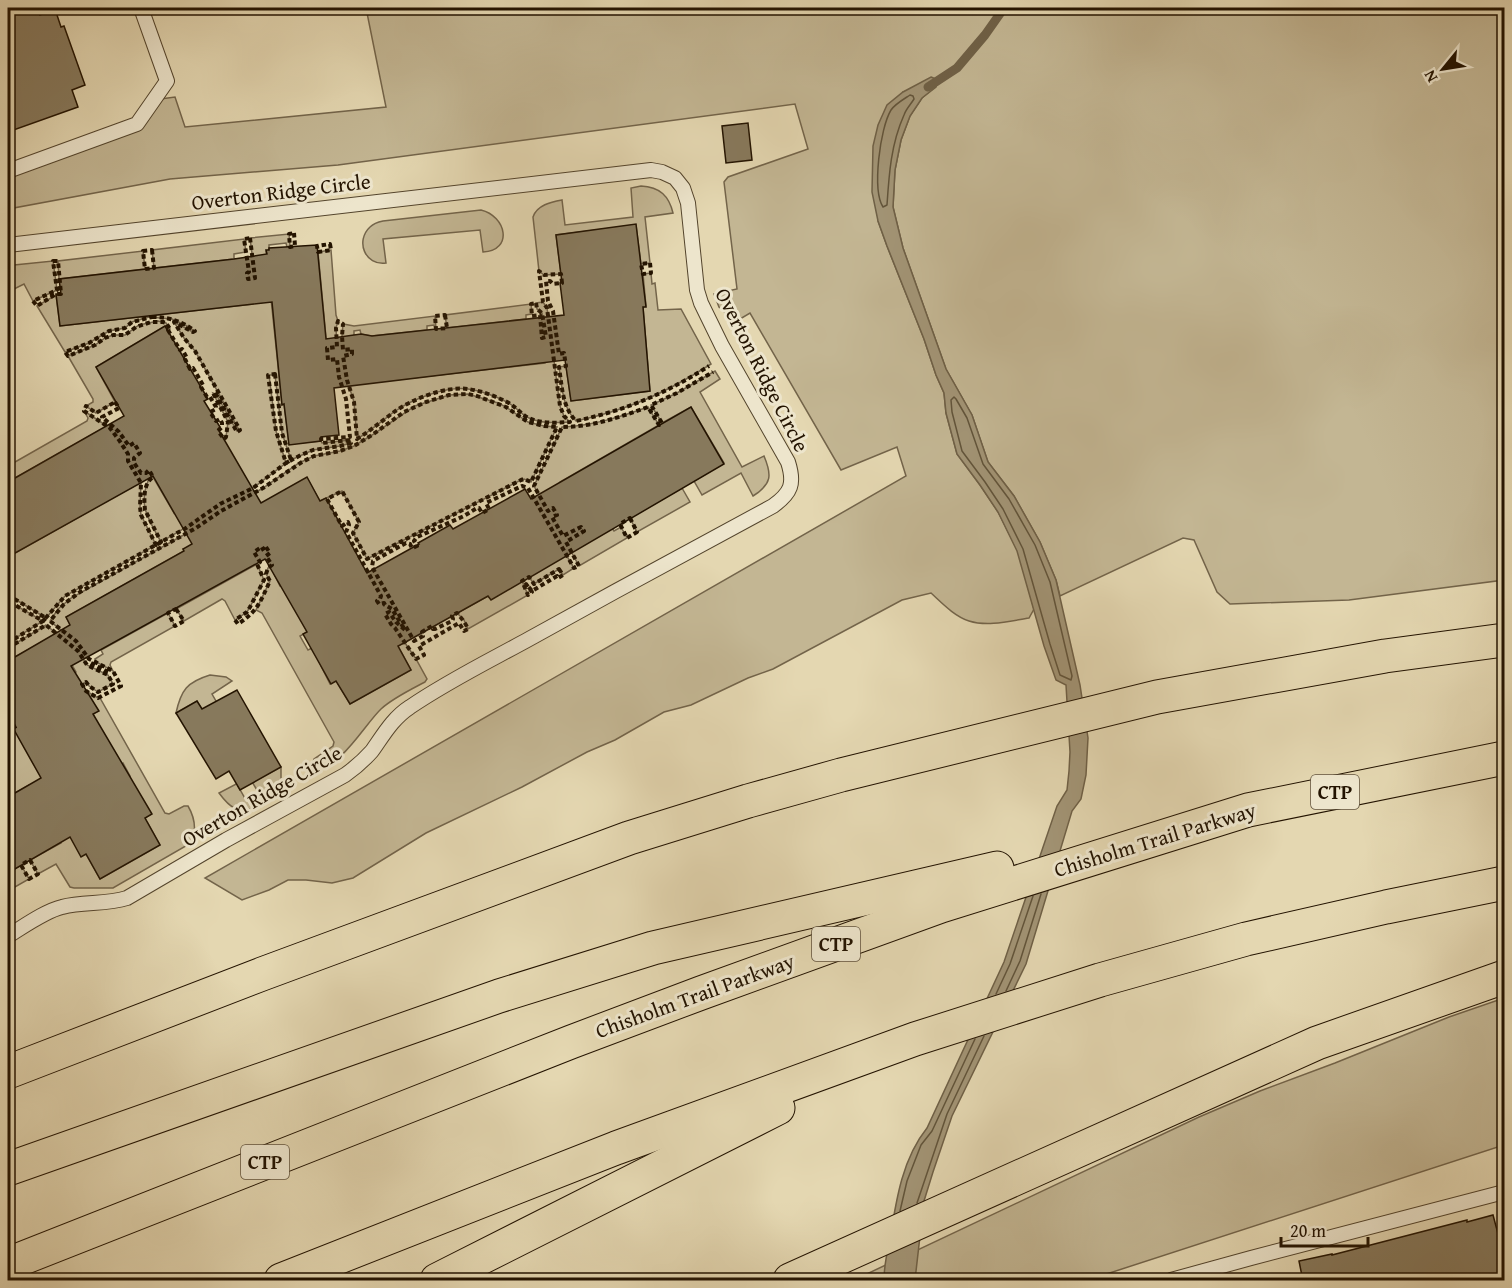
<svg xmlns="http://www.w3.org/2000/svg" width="1512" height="1288" viewBox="0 0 1512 1288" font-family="'Gentium Book Plus',serif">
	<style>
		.green { fill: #c3b693; stroke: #73644a; stroke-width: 1.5 }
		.water { fill: #a29475; stroke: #6f6046; stroke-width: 1.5 }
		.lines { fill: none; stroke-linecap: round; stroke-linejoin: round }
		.shore { stroke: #62543a; stroke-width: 1.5 }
		.stream { stroke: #6f6046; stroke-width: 9 }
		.building { fill: #87795c; stroke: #231300; stroke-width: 1.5 }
		.service-casing { stroke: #53442c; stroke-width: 16 }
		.motorway-casing { stroke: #231300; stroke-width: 35 }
		.path { stroke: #231300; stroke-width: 4; stroke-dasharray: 4.5 3; stroke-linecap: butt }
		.service { stroke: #ede5cc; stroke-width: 14 }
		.motorway { stroke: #e4d7b1; stroke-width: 33 }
		.labels { text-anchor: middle; stroke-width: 6; stroke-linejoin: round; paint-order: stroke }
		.shield { fill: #ede5cc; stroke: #60523d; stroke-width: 1.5 }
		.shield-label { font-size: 20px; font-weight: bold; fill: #231300 }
		.street-label { font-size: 21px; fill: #231300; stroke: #ede5cc }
	</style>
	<rect width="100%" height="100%" fill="#e4d7b1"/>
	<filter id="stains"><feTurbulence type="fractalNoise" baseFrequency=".00333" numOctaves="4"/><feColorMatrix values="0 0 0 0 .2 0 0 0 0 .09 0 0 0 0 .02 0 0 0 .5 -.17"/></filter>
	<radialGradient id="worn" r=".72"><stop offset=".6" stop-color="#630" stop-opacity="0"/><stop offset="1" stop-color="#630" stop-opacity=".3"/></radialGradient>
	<!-- green -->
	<g class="green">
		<path d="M 366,8 L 1504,8 L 1504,580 L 1349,600 L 1230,604 L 1217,592 L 1194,540 L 1183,538 L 1060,596 L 1056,580 L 1040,542 L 1014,496 L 988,462 L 972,415 L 946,369 L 903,248 L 893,207 L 895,170 L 901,140 L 910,116 L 922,98 L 936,86 L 903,92 L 878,221 L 887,246 L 924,339 L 936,375 L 944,393 L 946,413 L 957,454 L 980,485 L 998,512 L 1018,551 L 1034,609 L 1029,618 C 1010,621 988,627 969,621 C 954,616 942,603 931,593 L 902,600 L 773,669 L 748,678 L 691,705 L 664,712 L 615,740 L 587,752 L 522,787 L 426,833 L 353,878 L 332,883 L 306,880 L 288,880 L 269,890 L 242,900 L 205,878 L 906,476 L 897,447 L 841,470 L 750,313 L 735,322 L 719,307 L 714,294 L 737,289 L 724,182 L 728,177 L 808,149 L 795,104 L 338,165 L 170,179 L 8,209 L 8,171 L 137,124 L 153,100 L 175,97 L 185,127 L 386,107 Z"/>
		<path d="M 641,186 C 660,187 669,196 673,213 L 645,217 L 650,263 L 641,264 L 636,225 L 556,235 L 561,274 L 544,275 L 539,271 L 533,217 C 537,205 551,202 562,200 L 565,225 L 633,217 L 631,188 Z"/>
		<path d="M 481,210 C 506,216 514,250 483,252 L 480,230 L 383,239 L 386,263 C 365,266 355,241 370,227 C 374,223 378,222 383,221 Z"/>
		<path d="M 289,234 L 290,247 L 287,247 L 286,243 L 269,245 L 269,250 L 266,251 L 282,404 L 284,404 L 289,444 L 321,441 L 322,443 L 350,440 L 351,443 L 340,446 L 313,450 L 291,460 L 282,433 L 275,375 L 269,375 L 276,431 L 286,463 L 253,488 L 161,542 C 149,519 138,507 148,481 L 153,477 L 174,513 L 224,439 L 226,437 L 228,422 L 213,393 L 216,394 L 237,431 L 239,430 L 195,351 L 184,338 L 174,322 L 193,332 L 194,331 L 189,327 L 172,319 L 149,317 L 132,322 L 125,328 L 109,331 L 89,343 L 65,352 L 37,306 L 56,295 L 60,326 L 253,304 L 255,277 L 250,238 Z"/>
		<path d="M 244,239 L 246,252 L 234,254 L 234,259 L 154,268 L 152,250 Z"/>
		<path d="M 331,250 L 336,315 L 338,321 L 336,328 L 337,347 L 327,348 L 318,252 Z"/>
		<path d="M 143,251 L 145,269 L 59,279 L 58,261 Z"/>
		<path d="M 53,261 L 57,290 L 33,301 L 24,284 L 8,292 L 8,268 L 14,265 Z"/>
		<path d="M 651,273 L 652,284 L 655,283 L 658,310 L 681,309 L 711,364 C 666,393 628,410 576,421 C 562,407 562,386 559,367 L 566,366 L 571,401 L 650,391 L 643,307 L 646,306 L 643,274 Z"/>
		<path d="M 543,302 L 547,308 L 560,406 L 564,416 L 570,422 C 555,423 539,424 525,416 C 519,411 514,406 507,402 C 495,396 482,391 468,389 C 446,386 412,399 394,412 C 382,421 370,431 357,439 L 354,402 L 347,380 L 351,385 L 545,363 L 546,337 L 542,313 L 537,309 L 536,303 Z"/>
		<path d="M 531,304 L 532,314 L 526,315 L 526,319 L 447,328 L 445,315 Z"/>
		<path d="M 435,316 L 436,329 L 435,329 L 434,325 L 427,326 L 427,330 L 371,336 L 361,334 L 360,330 L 354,331 L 354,335 L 343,350 L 342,336 L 343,324 L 354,326 Z"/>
		<path d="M 158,321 L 166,323 L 170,329 L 168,330 L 165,326 L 96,367 L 115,402 L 96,413 L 86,406 L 93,402 L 93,399 L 68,356 L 95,345 L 105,338 L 113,335 L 125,335 L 139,325 Z"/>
		<path d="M 715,371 L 720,379 L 700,392 L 742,467 L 764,456 C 772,475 772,484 753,496 L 741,473 L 702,495 L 694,481 L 724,463 L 691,407 L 662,423 L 651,405 L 677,393 Z"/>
		<path d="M 468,394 L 498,403 L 506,407 L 528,422 L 544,426 L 557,427 L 531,482 L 524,479 L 521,480 L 367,559 L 353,533 L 359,522 L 342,491 L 320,501 L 307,478 L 262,534 L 183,549 L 184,551 L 66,617 L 79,640 L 77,643 L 50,621 L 58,609 L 71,598 L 196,528 L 263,488 L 299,463 L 314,456 L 340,451 L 354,446 L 372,435 L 415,406 L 449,395 Z"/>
		<path d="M 648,407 L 659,425 L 560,482 L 548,511 L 534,486 L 562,427 C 592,426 620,417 648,407 Z"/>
		<path d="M 84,411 L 110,428 L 141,483 L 140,507 L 141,515 L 156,545 L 65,596 L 46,618 L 8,595 L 8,557 L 132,487 L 100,430 L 8,482 L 8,466 L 87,421 L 88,418 Z"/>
		<path d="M 682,488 L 690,502 L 637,532 L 630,518 Z"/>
		<path d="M 621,527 L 627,538 L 579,566 L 566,542 L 612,528 L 614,531 Z"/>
		<path d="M 561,546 L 574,568 L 563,575 L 559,569 L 534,584 L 529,577 Z"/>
		<path d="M 257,564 L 264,580 L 250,607 L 247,612 L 235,620 L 225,601 L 222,599 L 184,621 L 176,609 Z"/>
		<path d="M 272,565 L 281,571 L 274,574 L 280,586 L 288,583 L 307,632 L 300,636 L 308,650 L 314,647 L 321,666 L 330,684 L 336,680 L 350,704 L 411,670 L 398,646 L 403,643 L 403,640 L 416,659 L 427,679 L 425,682 C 410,690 393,698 381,709 C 365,724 339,771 316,767 L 313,762 L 314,759 L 333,746 L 334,742 L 262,613 L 256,610 L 270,581 L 266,574 L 268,568 Z"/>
		<path d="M 522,581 L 528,595 L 468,629 L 464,620 L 457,613 L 488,596 L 491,599 Z"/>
		<path d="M 8,601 L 43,621 L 8,643 Z"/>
		<path d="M 168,613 L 175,626 L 111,662 L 110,665 L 113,671 L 98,663 L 95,659 L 103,654 L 101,650 Z"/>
		<path d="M 46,625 L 78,651 L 87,665 L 108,675 L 113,684 L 98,692 L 89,686 L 86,682 L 82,684 L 73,674 L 76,672 L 69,660 L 49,638 L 8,661 L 8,648 Z"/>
		<path d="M 210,675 L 226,677 L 232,681 L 212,694 L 260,778 L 281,767 L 281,781 L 279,787 L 261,797 L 251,780 L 238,786 L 246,800 L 251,798 L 256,807 C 238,814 230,808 219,793 L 244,780 L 197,701 L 176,713 C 181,690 187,682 210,675 Z"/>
		<path d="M 86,691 L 98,698 L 100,698 L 165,813 L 169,814 L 184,806 L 188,806 C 195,818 197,830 191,843 L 113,888 L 74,888 L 70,887 L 56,864 L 38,874 L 30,860 L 61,843 L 29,785 L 8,797 L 8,733 L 16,730 L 100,879 L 160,845 L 145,818 L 151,814 L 124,780 L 130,776 L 123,763 L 116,767 L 93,714 L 98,711 Z"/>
		<path d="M 21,865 L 29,879 L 8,891 L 8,873 Z"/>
		<path d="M 1504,998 L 1504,1145 L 1088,1280 L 854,1280 L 1199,1117 L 1260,1091 L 1335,1063 L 1449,1017 Z"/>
	</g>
	<!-- water -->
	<path class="water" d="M 931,77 L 938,80 L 936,87 L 922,98 L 910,116 L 901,140 L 895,170 L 893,207 L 903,248 L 946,369 L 972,415 L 988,462 L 1014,496 L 1040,542 L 1056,580 L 1080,685 L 1088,738 L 1086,775 L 1081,799 L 1072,811 L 1026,964 L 952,1116 L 933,1172 L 924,1201 L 915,1280 L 884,1280 C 884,1266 887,1252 890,1239 C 896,1201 902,1159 927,1128 L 1004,962 L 1057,806 L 1067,790 L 1069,771 L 1070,752 L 1066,685 L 1056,680 L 1044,646 L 1017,551 L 998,512 L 980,485 L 957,454 L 946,413 L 944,393 L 936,375 L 924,339 L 887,246 L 878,221 L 872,192 L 873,146 L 878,125 L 887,105 L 903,92 Z"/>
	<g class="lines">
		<!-- shore -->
		<g class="shore">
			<path d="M 910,95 L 913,96 L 914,99 C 911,104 906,109 904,115 C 891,144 889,174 887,205 L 883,207 C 872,190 880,128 891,110 C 895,104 904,99 910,95 Z"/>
			<path d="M 954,397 L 956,399 L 967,418 L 983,464 L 1009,499 L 1035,545 L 1050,582 L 1072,676 L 1071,680 L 1060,675 L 1050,644 L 1023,549 L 1003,509 L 985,482 L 962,451 L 952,412 L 951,400 Z"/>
			<path d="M 1006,991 L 1020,961 L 1041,894"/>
			<path d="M 996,994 L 1010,964 L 1033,896"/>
			<path d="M 917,1203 L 947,1114 L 984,1036"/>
			<path d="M 900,1211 L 907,1181 L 921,1145 L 932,1131 L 975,1039"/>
		</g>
		<!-- stream -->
		<path class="stream" d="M 928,87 L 957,68 L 985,35 L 1004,8"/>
	</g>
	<!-- building -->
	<g class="building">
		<path d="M 8,8 L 38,8 L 40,15 L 55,9 L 61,27 L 64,26 L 85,85 L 72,90 L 78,107 L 8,132 Z"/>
		<path d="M 748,123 L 752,160 L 726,163 L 722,126 Z"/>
		<path d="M 636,224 L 646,307 L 643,307 L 650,391 L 571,401 L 565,360 L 334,388 L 339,435 L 321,437 L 321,441 L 289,445 L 284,404 L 282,405 L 272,302 L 60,326 L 56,294 L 61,294 L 59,279 L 234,259 L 267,254 L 266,250 L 269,250 L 269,248 L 317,245 L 326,339 L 361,334 L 372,336 L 564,315 L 560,283 L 562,283 L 556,235 Z"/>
		<path d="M 165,326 L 208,399 L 204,401 L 220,427 L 218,429 L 261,503 L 307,477 L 320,501 L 326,498 L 367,573 L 419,544 L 418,543 L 450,525 L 453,529 L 525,489 L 531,499 L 691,407 L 724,464 L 491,600 L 488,596 L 404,643 L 398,646 L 411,670 L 350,704 L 336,681 L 331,684 L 303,634 L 307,632 L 265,559 L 71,666 L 99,711 L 93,714 L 152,814 L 145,818 L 160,845 L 100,879 L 86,854 L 81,857 L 70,837 L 8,873 L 8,797 L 41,778 L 8,719 L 8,661 L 70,625 L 66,617 L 184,551 L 183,549 L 192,544 L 153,476 L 8,557 L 8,482 L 124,416 L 96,367 Z"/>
		<path d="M 237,690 L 281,767 L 240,790 L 229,771 L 216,779 L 176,713 L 197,701 L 202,709 Z"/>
		<path d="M 1493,1215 L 1501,1245 L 1504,1244 L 1504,1281 L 1303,1281 L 1299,1261 L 1332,1254 L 1332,1255 L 1467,1220 L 1467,1222 Z"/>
	</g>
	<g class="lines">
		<defs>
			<g id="service">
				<path d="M 8,171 L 137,124 L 167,81 L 141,8"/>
				<path d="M 8,245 L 651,170 L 662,172 L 675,178 L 683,188 L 688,203 L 697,290 L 701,303 L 722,346 L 788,462 C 795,484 791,493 773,506 C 691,550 610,594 529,639 C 489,661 448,681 410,707 C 393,718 384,734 372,751 C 364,760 355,768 345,775 L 226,840 L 127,898 C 106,905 83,901 62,907 C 45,911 23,927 8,936"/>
				<path d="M 1171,1280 L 1251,1258 L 1504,1192"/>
			</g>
			<g id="motorway">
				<path d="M 8,1072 L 262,974 L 629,838 L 748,801 L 841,775 L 1157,697 L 1385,656 L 1504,640"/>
				<path d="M 8,1169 L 499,996 L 653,948 L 997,868"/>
				<path d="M 8,1264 L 571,1042 L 701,993 L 941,906 L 1248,810 L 1504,758"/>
				<path d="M 281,1280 L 616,1148 L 915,1039 L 1100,980 L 1246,939 L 1386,907 L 1504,883"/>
				<path d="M 437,1280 L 778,1108"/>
				<path d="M 790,1280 L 1317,1043 L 1504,977"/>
			</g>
		</defs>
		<!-- service casing -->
		<use href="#service" class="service-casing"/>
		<!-- motorway casing -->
		<use href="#motorway" class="motorway-casing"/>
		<!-- path -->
		<g class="path">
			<path d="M 294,233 L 295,246 L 290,247 L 289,234 Z"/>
			<path d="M 250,238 L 255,278 L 248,279 L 247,273 L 249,272 L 244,239 Z"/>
			<path d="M 330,244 L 331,250 L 318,252 L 317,246 Z"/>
			<path d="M 152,250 L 154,268 L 145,269 L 143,251 Z"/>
			<path d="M 53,261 L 58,261 L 61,294 L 56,294 L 37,306 L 33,301 L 57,290 Z"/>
			<path d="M 650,263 L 651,273 L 643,274 L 641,264 Z"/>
			<path d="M 536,303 L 537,309 L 542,313 L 546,337 L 542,338 L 540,315 L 532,316 L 531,304 Z"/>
			<path d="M 445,315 L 447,328 L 436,329 L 435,316 Z"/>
			<path d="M 152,317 C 168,317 182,321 195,331 L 193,332 L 174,322 L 184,338 L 195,351 L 240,430 L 237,432 L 216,394 L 213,393 L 228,422 L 226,437 L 224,439 L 218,431 L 222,427 L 222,423 L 220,419 L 216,421 L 210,412 L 216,409 L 216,407 L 210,397 L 207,397 L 201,387 L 203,385 L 193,368 L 190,369 L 185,359 L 187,358 L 182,349 L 180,350 L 168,330 L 170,329 L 166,323 L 163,322 L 151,322 L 136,327 L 125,335 L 113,335 L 105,338 L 95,345 L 68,356 L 65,352 L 89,343 L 109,331 L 125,328 L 132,322 Z"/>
			<path d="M 275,374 L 282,433 L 291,460 L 286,463 L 276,431 L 268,375 Z"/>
			<path d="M 115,402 L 119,408 L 102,417 L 119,432 L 129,446 L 134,443 L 140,453 L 134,458 L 134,463 L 141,473 L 146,473 L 149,470 L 153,477 C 143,484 144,499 145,510 L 161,542 L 156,545 L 141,515 L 140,507 L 141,483 L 128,461 L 128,454 L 119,440 L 110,428 L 84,411 L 86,406 L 96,413 Z"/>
			<path d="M 630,518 L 637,532 L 627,538 L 620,524 Z"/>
			<path d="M 266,547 L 270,553 L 266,556 L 272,565 L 268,568 L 266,574 L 270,581 C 260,602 258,611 238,624 L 235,620 L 247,612 L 250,607 L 264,580 L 257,564 L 260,562 L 254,552 L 260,548 L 261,550 Z"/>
			<path d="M 559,569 L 563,575 L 558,578 L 557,576 L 532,591 L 526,584 L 532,592 L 528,595 L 522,581 L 529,577 L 534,584 Z"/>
			<path d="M 8,595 L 46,618 L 43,621 L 8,601"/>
			<path d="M 176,609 L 184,621 L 175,626 L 168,613 Z"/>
			<path d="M 8,643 L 43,621 L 65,596 L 186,528 L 220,504 L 253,488 L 286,463 L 301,455 L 313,450 L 340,446 L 351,443 L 350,440 L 322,443 L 321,439 L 350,437 L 346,399 L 339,377 L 337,359 L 328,360 L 327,348 L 337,347 L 336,328 L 338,321 L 343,324 L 342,336 L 343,350 L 352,349 L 352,354 L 343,356 L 347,380 L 354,402 L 357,439 C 370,431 382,421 394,412 C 412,399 446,386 468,389 C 482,391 495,396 507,402 C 514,406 519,411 525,416 C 538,424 555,423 570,422 L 564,416 L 560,406 L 547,308 L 543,302 L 539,271 L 544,275 L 561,274 L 562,283 L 553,284 L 550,281 L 546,281 L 548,301 L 553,311 L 559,354 L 564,353 L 566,366 L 559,367 C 562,386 562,407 576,421 C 626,410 665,394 709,366"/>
			<path d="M 8,648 L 46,625 L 78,651 L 87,665 L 108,675 L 113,684 L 98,692 L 89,686 L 86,682 L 82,684 L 86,691 L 98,698 L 121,686 L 113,671 L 89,659 L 76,641 L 50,621 L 64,604 L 80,592 L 196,528 L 221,511 L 263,488 L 302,462 L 314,456 L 340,451 L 354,446 L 372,435 L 404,412 L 426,402 L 449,395 L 468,394 L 477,396 L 506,407 L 528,422 L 544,426 L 557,427 L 531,482 L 524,479 L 521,480 L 367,559 L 353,533 L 359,522 L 342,491 L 327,499 L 342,526 L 348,522 L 349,525 L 346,532 L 381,596 L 380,599 L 377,601 L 379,604 L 384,603 L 385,605 L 392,609 L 405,630 L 396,622 L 389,612 L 385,614 L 391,624 L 395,628 L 416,659 L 424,655 L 419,646 L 459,623 L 464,631 L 468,629 C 465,622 461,618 457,613 L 452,616 L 453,619 L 452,621 L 435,629 L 433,629 L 432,626 L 422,632 L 423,636 L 414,641 L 372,567 L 373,561 L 406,543 L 410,544 L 412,548 L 417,546 L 414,541 L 417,537 L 464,516 L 477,508 L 479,508 L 482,513 L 489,509 L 486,503 L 522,486 L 528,488 L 574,568 L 579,566 L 566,542 L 584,531 L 581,527 L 563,536 L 552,517 L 557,515 L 553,508 L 548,511 L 534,486 L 562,427 C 592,427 620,417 648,407 L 659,425 L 662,423 L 651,405 L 677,393 L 713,372"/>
			<path d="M 91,663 L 108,672"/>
			<path d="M 8,724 L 12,722 L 16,730 L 10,733 L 8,733"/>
			<path d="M 279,787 L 275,796 L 256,807 L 251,798 L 259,793 L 261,797 Z"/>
			<path d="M 30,860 L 38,874 L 29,879 L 21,865 Z"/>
		</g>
		<!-- service -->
		<use href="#service" class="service"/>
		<!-- motorway -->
		<use href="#motorway" class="motorway"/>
	</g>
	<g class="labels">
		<!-- shield labels -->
		<g class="shield">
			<rect x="1311" y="775" width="48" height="34" rx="4.5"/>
			<rect x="812" y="927" width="48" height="34" rx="4.5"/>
			<rect x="241" y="1145" width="48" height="34" rx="4.5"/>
		</g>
		<g class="shield-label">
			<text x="1335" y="799">CTP</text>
			<text x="836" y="951">CTP</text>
			<text x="265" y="1169">CTP</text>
		</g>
		<!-- street labels -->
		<g class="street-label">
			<text transform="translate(281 192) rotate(-7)" y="7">Overton Ridge Circle</text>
			<text transform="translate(762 370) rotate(63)" y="7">Overton Ridge Circle</text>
			<text transform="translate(262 796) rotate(-30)" y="7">Overton Ridge Circle</text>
			<text transform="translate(1155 840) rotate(-17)" y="7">Chisholm Trail Parkway</text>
			<text transform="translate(695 996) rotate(-20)" y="7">Chisholm Trail Parkway</text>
		</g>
	</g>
	<!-- margin -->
	<rect width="1512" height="1288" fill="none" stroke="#e4d7b1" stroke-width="30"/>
	<rect x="9" y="9" width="1494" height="1270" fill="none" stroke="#231300" stroke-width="3"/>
	<rect x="15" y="15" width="1482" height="1258" fill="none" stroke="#231300" stroke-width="1.5"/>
	<!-- north arrow -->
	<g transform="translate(1443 69) rotate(240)" stroke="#ede5cc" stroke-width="4.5" paint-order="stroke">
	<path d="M0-4.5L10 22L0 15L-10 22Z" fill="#231300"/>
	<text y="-9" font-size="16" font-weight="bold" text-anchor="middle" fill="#231300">N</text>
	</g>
	<!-- scale -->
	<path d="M1281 1237v9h87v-9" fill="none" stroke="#231300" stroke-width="3"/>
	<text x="1290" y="1237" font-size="18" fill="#231300" stroke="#ede5cc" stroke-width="4.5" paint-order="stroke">20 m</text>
	<rect width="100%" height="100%" filter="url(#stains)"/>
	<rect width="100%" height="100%" fill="url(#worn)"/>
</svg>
